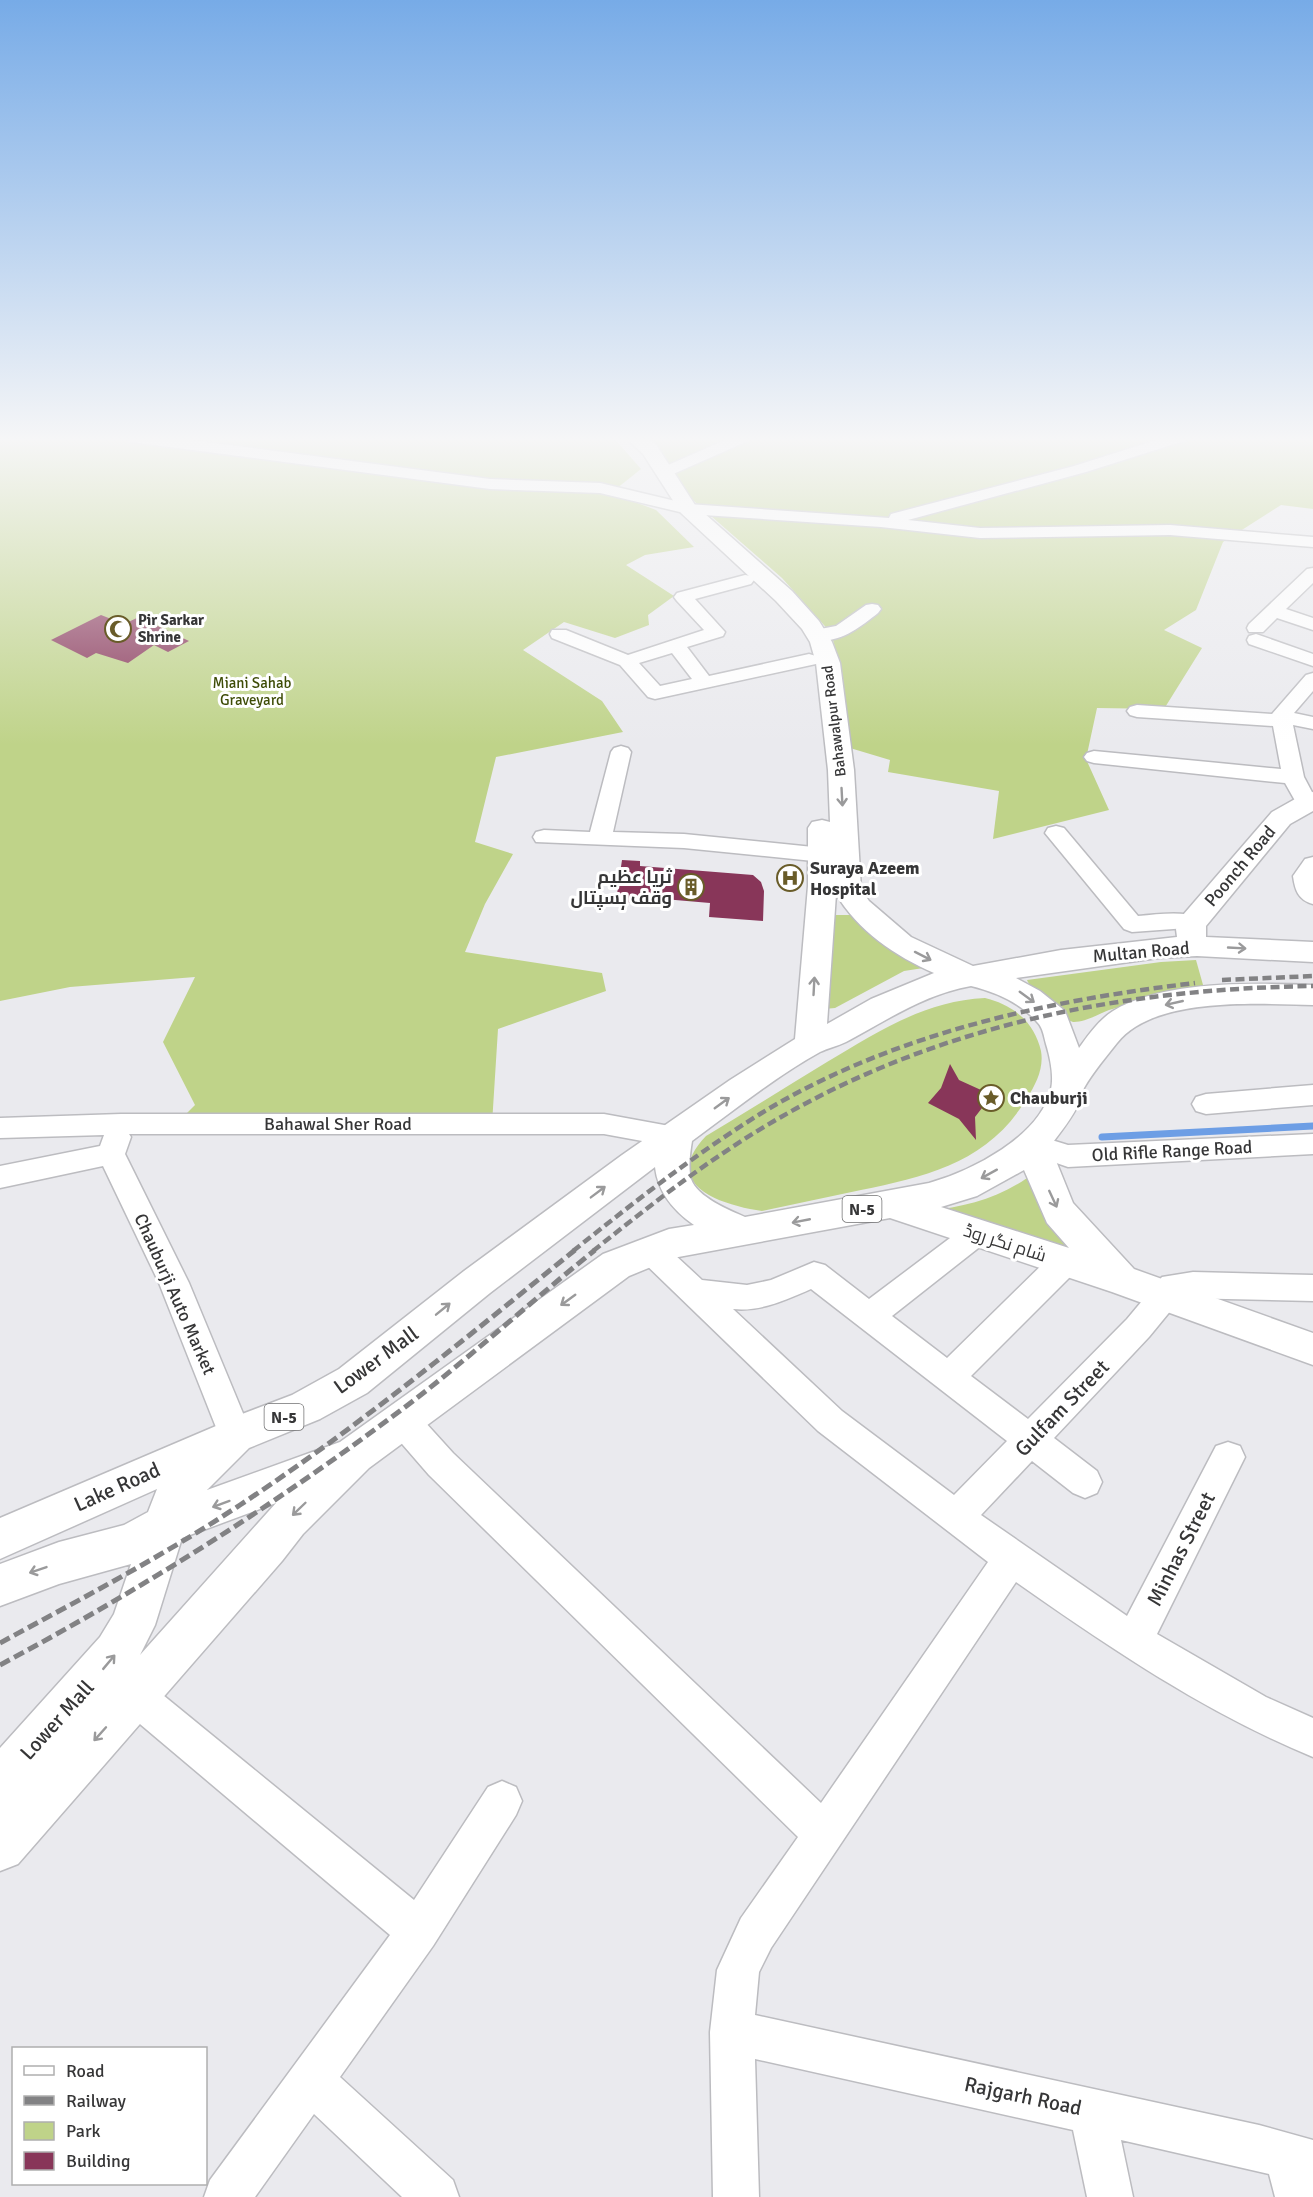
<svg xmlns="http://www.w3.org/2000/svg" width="1313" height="2197" viewBox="0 0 1313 2197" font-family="Signika,Cairo,sans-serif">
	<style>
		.green { fill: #bfd389 }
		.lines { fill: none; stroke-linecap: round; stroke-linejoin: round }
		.stream { stroke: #6d9ee5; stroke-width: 7 }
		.building { fill: #883659 }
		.minor-casing { stroke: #bcbcc0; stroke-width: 3 }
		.major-casing { stroke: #bcbcc0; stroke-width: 3 }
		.minor { fill: #fff; fill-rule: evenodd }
		.major { fill: #fff; fill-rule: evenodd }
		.rail-far1 { stroke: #828284; stroke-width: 4.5; stroke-dasharray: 9 4.5; stroke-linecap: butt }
		.rail { stroke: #828284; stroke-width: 5; stroke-dasharray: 11 5; stroke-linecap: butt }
		.oneway { stroke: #9a9a9b }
		.labels { text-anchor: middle; stroke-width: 6; stroke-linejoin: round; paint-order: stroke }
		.far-poi-label { font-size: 15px; font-weight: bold; fill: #363637; stroke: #fff; text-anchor: start }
		.far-park-label { font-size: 15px; fill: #3e4c07; stroke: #fff }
		.far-street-label { font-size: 15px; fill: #363637; stroke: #fff }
		.shield { fill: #fff; stroke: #727273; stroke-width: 1.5 }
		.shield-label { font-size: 16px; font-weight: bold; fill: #363637 }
		.street-label { font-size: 18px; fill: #363637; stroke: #fff }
		.poi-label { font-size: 18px; font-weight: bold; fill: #363637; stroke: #fff; text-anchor: start }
		.near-street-label { font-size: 21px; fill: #363637; stroke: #fff }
	</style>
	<rect width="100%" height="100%" fill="#eaeaee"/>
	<!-- green -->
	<g class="green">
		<path d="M 0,437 L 613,437 L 641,469 L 611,493 L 656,510 L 694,547 L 645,555 L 626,565 L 674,596 L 648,615 L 649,625 L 615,638 L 564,622 L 523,650 L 602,701 L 623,732 L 496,757 L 475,842 L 513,854 L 485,904 L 465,952 L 602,973 L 606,991 L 498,1029 L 492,1124 L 176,1124 L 195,1105 L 163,1042 L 195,977 L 70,987 L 0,1001 Z"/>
		<path d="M 645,437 L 1313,437 L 1313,509 L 1281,505 L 1223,542 L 1196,610 L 1164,630 L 1202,648 L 1164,709 L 1097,708 L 1086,759 L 1109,810 L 993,839 L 999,791 L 888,772 L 890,760 L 850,748 L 842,673 L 831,633 L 782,578 L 687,495 Z"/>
		<path d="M 834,915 L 855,915 C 872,943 901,954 930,967 L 904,971 L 835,1008 L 824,1009 L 833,955 Z"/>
		<path d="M 1196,960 L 1205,992 C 1174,1001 1140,1000 1109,1010 C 1099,1014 1085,1022 1074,1022 C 1065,1022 1030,989 1027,980 L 1161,962 Z"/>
		<path d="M 985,998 C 1013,1005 1034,1021 1041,1051 C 1044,1068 1036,1084 1027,1098 C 989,1162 928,1176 861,1190 C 828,1197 795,1204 762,1211 C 721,1205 659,1185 706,1136 C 746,1112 786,1087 827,1062 C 878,1032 924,1001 985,998 Z"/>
		<path d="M 1027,1178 L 1040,1209 L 1073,1251 L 928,1211 C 964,1207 997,1199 1027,1178 Z"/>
	</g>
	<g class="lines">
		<!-- stream -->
		<path class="stream" d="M 1102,1137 L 1313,1126"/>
	</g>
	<!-- building -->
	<g class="building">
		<path d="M 101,615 L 124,624 L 139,617 L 189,641 L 168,652 L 154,645 L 128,663 L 96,653 L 87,658 L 51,640 Z"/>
		<path d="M 622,860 L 640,861 L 640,866 L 753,875 L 761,882 L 764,891 L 763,921 L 709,917 L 710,903 L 652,898 L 650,905 L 616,901 Z"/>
		<path d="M 950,1064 L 959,1080 L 992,1095 L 975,1117 L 976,1140 L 959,1119 L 928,1103 L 941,1088 Z"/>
	</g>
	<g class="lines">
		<defs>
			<g id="minor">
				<path d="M 124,437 L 167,437 L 490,479 L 600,483 L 688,504 L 889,518 L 891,514 L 1074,466 L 1166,437 L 1189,437 L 1187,440 L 1086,472 L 908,520 L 980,528 L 1170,525 L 1313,537 L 1313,547 L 1170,535 L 980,538 L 881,527 L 688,514 L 600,493 L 490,489 L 131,442 Z"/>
				<path d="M 732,437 L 752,437 L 750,440 L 671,475 L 665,477 L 657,472 L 659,469 Z"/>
				<path d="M 1313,568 L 1313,583 L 1286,609 L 1313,618 L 1313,630 L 1277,618 L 1263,632 L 1249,632 L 1247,628 L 1249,624 L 1307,569 Z"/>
				<path d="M 745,575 L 751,576 L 754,580 L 751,584 L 695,599 L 725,632 L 723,636 L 687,647 L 709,676 L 809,654 L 816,656 L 819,660 L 816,664 L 655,699 L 648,697 L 620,665 L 552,638 L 550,634 L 552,630 L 566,630 L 628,655 L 704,630 L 677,601 L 674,597 L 677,593 ZM 672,653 L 692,679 L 660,686 L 639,663 Z"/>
				<path d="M 872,604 L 878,605 L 881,609 L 878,613 C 859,628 837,646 810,639 L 808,635 L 810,631 L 836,626 L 866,605 Z"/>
				<path d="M 1256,634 L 1313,654 L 1313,666 L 1249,644 L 1247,640 L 1249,636 Z"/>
				<path d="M 1313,673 L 1313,691 L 1294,713 L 1313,717 L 1313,729 L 1293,725 L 1304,777 L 1313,794 L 1313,806 L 1306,807 L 1298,806 L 1285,783 L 1094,763 L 1087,761 L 1084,757 L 1087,753 L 1094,751 L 1281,769 L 1273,726 L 1137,717 L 1130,715 L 1127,711 L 1130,707 L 1137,705 L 1272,714 L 1306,675 Z"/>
				<path d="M 621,746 L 628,748 L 631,752 L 613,832 L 684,834 L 823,848 L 831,850 L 834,855 L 831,860 L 823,862 L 684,848 L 536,842 L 533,837 L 536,832 L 544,830 L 590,832 L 611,752 L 614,748 Z"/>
				<path d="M 1056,826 L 1064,828 L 1138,916 C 1160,914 1180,911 1201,917 L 1205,922 L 1201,927 L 1132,932 L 1124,929 L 1045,833 L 1048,828 Z"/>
				<path d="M 1313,857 L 1313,904 C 1298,900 1295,890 1293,876 L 1305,859 Z"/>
				<path d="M 1313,1085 L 1313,1105 L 1206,1114 L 1196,1111 L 1192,1104 L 1196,1097 L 1206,1094 Z"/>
				<path d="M 121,1114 L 604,1114 L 675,1127 L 685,1130 L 689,1137 L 685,1144 L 675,1147 L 604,1134 L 129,1134 L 131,1137 L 125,1154 L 189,1283 L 252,1435 L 247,1445 L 235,1450 L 223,1445 L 159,1283 L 103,1166 L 0,1188 L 0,1166 L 100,1146 L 104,1135 L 0,1138 L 0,1118 Z"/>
				<path d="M 1032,1134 L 1068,1145 L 1313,1134 L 1313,1154 L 1068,1167 L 1022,1151 L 1018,1144 L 1022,1137 Z"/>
				<path d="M 976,1222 L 986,1226 L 991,1234 L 986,1242 L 892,1316 L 947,1358 L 1054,1253 L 1065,1250 L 1076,1253 L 1080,1262 L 1076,1271 L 971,1376 L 1028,1419 L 1127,1319 L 1162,1277 L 1193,1272 L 1313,1275 L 1313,1301 L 1181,1298 L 1149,1337 L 1054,1438 L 1097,1471 L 1102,1482 L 1097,1493 L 1085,1498 L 1073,1493 L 1032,1461 L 981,1515 L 1127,1616 L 1216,1446 L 1228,1442 L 1240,1446 L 1245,1457 L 1157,1634 L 1266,1697 L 1313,1718 L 1313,1757 C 1206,1713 1110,1648 1016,1582 L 771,1948 L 759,1972 L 755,2015 L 1259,2125 L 1313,2140 L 1313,2197 L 1275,2197 L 1269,2174 L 1121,2140 L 1133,2197 L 1087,2197 L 1073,2130 L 755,2059 L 759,2197 L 713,2197 L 710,2032 L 717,1970 L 741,1918 L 798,1837 L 429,1475 L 390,1430 L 386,1420 L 390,1410 L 402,1405 L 414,1410 L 453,1453 L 821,1803 L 988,1562 L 818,1431 L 639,1258 L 635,1250 L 639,1242 L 650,1238 L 661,1242 L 702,1280 L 747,1285 L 771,1280 L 814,1262 L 825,1265 L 869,1299 L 966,1226 ZM 811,1289 L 1007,1441 L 954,1495 L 842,1411 L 733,1309 C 760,1312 786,1300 811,1289 Z"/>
				<path d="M 134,1676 L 147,1682 L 414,1900 L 488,1787 L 502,1781 L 516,1787 L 522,1801 L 516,1815 L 433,1946 L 340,2077 L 453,2180 L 459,2197 L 402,2197 L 314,2114 L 255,2197 L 204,2197 L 210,2180 L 390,1935 L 121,1708 L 115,1695 L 121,1682 Z"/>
			</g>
			<path id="major" d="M 625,437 L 646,437 L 657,446 L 695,505 L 792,591 L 819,621 L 832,642 L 840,663 L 854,770 L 861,889 L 869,901 L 911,937 L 973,966 L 1061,950 L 1177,937 L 1176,929 L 1183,915 L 1272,812 L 1304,794 L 1313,792 L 1313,811 L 1290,824 L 1206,926 L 1206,937 L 1313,942 L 1313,962 L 1197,956 L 1158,958 L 1016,978 L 1040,991 L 1065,1011 L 1079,1048 C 1089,1034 1099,1020 1113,1011 C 1165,980 1254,983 1313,985 L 1313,1005 C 1258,1004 1154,996 1117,1043 C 1106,1057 1093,1072 1084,1088 C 1082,1092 1082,1096 1080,1101 C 1073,1117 1061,1132 1050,1146 L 1073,1203 L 1134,1269 L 1313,1333 L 1313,1365 L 1112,1292 L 890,1218 L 673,1258 L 629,1276 L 369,1468 L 303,1534 L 282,1561 L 18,1864 L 0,1871 L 0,1748 L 100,1637 L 114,1614 L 131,1564 L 59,1584 L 0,1606 L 0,1564 L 59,1542 L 124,1525 L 148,1512 L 157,1489 L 0,1559 L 0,1518 L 216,1426 L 221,1422 L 292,1395 L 339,1369 L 464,1271 L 622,1155 L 730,1080 L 795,1039 L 808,886 L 808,828 L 812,822 L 822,820 L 830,822 L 828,770 L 816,663 L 810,642 L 802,629 L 776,601 L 681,513 L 643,454 ZM 836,894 C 858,931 895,956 934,973 L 871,999 L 827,1024 ZM 971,986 C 996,992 1021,1003 1038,1023 C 1043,1028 1044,1037 1046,1044 C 1050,1057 1054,1076 1051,1089 C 1040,1137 971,1171 929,1183 L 745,1217 C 729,1210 697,1197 691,1179 C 688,1167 690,1153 692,1141 C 733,1111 775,1077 820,1052 C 828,1048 838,1046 846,1042 C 887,1020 925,994 971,986 ZM 655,1167 C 658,1193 674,1211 694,1225 L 669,1229 L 603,1254 L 340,1442 L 207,1490 L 249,1448 L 320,1419 L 367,1393 L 490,1293 ZM 1024,1170 L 1047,1223 L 1069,1248 L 941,1207 L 977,1196 ZM 276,1503 L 140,1655 L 155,1625 L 182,1538 Z"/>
		</defs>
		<!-- minor casing -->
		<use href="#minor" class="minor-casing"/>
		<!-- major casing -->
		<use href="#major" class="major-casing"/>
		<!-- minor -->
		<use href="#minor" class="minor"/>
		<!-- major -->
		<use href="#major" class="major"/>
		<!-- rail-far1 -->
		<g class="rail-far1">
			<path d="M 1222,980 L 1313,976"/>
			<path d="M 573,1251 C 633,1203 694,1155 760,1114 C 891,1034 1044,1001 1195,983"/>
			<path d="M 593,1251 C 653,1203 714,1155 781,1117 C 945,1023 1126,989 1313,986"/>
		</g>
		<!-- rail -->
		<g class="rail">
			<path d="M 0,1643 C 81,1599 163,1556 240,1505 C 357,1428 466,1338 575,1250"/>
			<path d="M 0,1665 C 144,1588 283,1500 413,1401 C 475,1353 534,1299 595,1250"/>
		</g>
	</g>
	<!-- one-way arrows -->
	<defs><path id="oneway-shaft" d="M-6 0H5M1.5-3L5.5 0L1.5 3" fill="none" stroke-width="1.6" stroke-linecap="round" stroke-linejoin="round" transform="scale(1.5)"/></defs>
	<g class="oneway">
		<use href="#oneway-shaft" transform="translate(842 797) rotate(87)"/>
		<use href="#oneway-shaft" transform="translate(1237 948) rotate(3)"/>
		<use href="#oneway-shaft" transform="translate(923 956) rotate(27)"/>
		<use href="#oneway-shaft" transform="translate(814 986) rotate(-87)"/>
		<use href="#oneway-shaft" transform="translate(1027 997) rotate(36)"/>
		<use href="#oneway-shaft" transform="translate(1174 1003) rotate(167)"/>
		<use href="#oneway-shaft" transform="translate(722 1103) rotate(-36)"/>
		<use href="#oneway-shaft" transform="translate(989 1174) rotate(151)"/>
		<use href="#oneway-shaft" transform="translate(598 1192) rotate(-37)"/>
		<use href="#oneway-shaft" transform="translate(1053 1199) rotate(65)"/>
		<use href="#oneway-shaft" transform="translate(801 1221) rotate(169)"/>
		<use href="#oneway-shaft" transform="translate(568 1300) rotate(144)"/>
		<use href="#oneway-shaft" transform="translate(443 1309) rotate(-39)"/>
		<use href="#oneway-shaft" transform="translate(221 1504) rotate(160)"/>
		<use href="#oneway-shaft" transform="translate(299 1509) rotate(136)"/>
		<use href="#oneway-shaft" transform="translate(38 1570) rotate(161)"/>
		<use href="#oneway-shaft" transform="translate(109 1662) rotate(-50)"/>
		<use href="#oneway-shaft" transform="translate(100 1734) rotate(132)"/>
	</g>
	<!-- sky -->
	<linearGradient id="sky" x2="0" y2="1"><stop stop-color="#77abe7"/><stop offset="0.59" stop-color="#f6f6f7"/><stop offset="1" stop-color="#f6f6f7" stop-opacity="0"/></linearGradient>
	<rect width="1313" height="745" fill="url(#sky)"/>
	<!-- icons -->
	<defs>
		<symbol id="mosque-ring" viewBox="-11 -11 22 22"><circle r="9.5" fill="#fff" stroke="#695c29" stroke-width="1.5"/><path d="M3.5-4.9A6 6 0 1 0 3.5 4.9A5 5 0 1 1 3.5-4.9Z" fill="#695c29"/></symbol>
		<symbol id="hospital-ring" viewBox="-11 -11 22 22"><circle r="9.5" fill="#fff" stroke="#695c29" stroke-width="1.5"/><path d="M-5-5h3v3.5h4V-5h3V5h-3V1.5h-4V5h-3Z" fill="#695c29"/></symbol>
		<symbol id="building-ring" viewBox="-11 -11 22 22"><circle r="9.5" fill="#fff" stroke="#695c29" stroke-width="1.5"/><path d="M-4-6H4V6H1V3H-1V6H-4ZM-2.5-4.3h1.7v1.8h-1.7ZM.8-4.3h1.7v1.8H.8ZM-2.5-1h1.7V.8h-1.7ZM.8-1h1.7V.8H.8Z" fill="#695c29"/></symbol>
		<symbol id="sight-ring" viewBox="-11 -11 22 22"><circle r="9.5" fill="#fff" stroke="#695c29" stroke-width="1.5"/><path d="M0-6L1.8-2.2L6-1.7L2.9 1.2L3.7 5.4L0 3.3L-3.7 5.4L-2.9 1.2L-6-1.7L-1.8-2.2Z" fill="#695c29"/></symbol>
	</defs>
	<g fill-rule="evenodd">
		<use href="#mosque-ring" x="103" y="614" width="30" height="30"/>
		<use href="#hospital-ring" x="775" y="863" width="30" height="30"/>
		<use href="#building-ring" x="676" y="872" width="30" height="30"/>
		<use href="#sight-ring" x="976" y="1083" width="30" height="30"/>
	</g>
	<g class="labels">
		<!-- far-poi labels -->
		<g class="far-poi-label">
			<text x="138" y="625">Pir Sarkar<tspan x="138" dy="17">Shrine</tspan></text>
		</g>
		<!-- far-park labels -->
		<g class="far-park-label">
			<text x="252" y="688">Miani Sahab<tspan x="252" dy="17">Graveyard</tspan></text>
		</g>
		<!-- far-street labels -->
		<g class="far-street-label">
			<text transform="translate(834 721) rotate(-97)" y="5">Bahawalpur Road</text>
		</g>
		<!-- shield labels -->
		<g class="shield">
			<rect x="842.5" y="1196" width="39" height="26" rx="4.5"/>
			<rect x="264.5" y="1404" width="39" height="26" rx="4.5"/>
		</g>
		<g class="shield-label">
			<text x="862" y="1215">N-5</text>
			<text x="284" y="1423">N-5</text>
		</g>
		<!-- street labels -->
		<g class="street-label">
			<text transform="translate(1240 866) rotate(-50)" y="6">Poonch Road</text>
			<text transform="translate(1141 952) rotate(-5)" y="6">Multan Road</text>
			<text x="338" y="1130">Bahawal Sher Road</text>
			<text transform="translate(1172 1151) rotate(-3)" y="6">Old Rifle Range Road</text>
			<text transform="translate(1005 1243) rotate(18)" y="6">شام نگر روڈ</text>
			<text transform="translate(175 1294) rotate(66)" y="6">Chauburji Auto Market</text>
		</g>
		<!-- poi labels -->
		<g class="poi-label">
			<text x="810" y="874">Suraya Azeem<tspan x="810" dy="21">Hospital</tspan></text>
			<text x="672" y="883" text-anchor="end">ثریا عظیم<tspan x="672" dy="21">وقف ہسپتال</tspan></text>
			<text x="1010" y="1104">Chauburji</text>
		</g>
		<!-- near-street labels -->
		<g class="near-street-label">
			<text transform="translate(376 1360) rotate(-36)" y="7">Lower Mall</text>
			<text transform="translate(1062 1408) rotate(-46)" y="7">Gulfam Street</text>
			<text transform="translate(117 1487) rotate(-24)" y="7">Lake Road</text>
			<text transform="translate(1181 1549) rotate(-63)" y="7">Minhas Street</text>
			<text transform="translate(57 1720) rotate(-48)" y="7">Lower Mall</text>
			<text transform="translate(1023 2096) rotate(12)" y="7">Rajgarh Road</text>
		</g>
	</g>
	<!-- legend -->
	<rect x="12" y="2047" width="195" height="138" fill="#ffffff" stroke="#afafaf" stroke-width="1.5"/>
	<rect x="24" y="2066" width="30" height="9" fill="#ffffff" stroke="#afafaf" stroke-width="1.5"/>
	<text x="66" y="2077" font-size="18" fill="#363637">Road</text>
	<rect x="24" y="2096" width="30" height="9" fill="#828284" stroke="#afafaf" stroke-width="1.5"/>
	<text x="66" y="2107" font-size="18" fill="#363637">Railway</text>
	<rect x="24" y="2122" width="30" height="18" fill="#bfd389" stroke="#afafaf" stroke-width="1.5"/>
	<text x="66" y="2137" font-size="18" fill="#363637">Park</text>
	<rect x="24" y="2152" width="30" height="18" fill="#883659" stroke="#afafaf" stroke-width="1.5"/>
	<text x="66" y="2167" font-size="18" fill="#363637">Building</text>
</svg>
